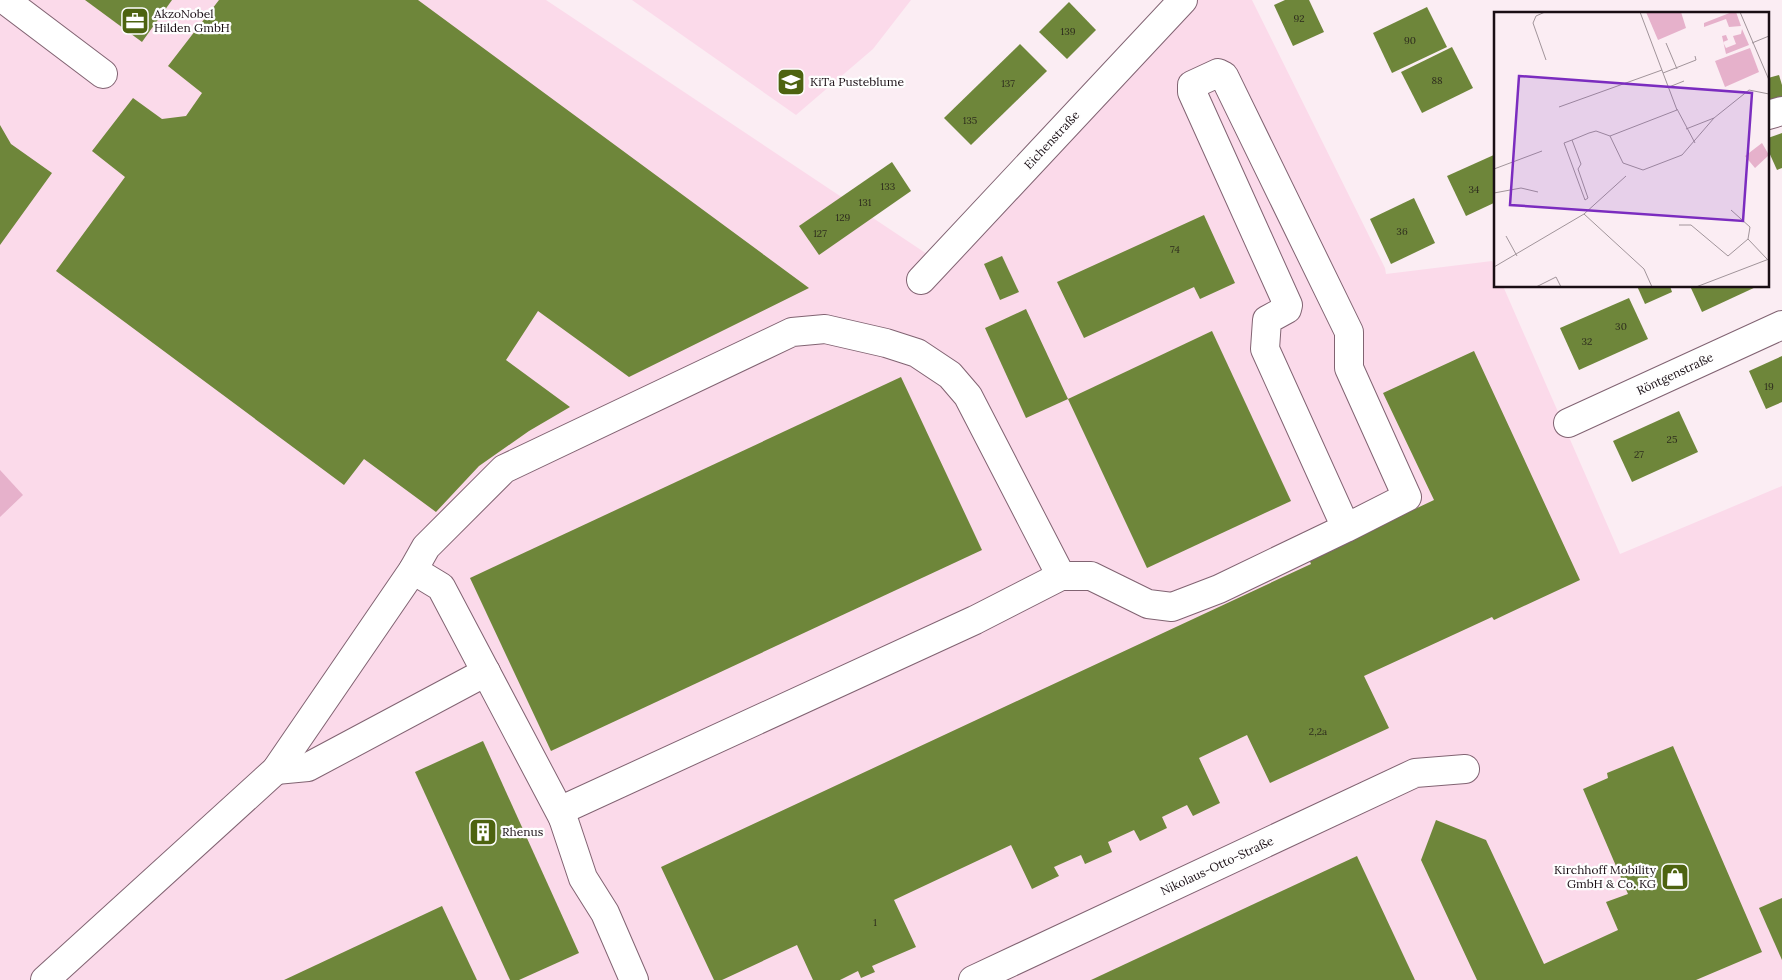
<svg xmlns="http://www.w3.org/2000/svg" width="1782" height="980" viewBox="0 0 1782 980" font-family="Lora,serif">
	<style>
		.built { fill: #fbdaea }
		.green { fill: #e6b1cb }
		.building { fill: #6e863a }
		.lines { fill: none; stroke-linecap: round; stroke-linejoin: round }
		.minor-casing { stroke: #816372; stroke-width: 30 }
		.minor { stroke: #fff; stroke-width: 28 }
		.labels { text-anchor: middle; stroke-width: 4.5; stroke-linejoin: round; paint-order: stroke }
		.number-label { font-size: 10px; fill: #2e2c1e }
		.poi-label { font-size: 12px; fill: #190e14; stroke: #fefefe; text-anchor: start }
		.street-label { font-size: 12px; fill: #190e14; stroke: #fefefe }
		.inset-road { fill: none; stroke: #a1949a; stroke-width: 1 }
		.view { fill: #7b2cbf; fill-opacity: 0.15; stroke: #7b2cbf; stroke-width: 2.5 }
		.inset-edge { fill: none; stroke: #190e14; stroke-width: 2.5 }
	</style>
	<rect width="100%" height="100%" fill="#fbedf3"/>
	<!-- built -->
	<g class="built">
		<path d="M 0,0 L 546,0 L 930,256 L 1188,0 L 1252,0 L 1385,268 L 1386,274 L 1492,261 L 1496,269 L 1496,286 L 1503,286 L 1620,554 L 1782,486 L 1782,980 L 0,980 Z"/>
		<path d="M 632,0 L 911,0 L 873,49 L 796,115 Z"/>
	</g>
	<!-- green -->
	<path class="green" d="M 0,470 L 23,495 L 0,517 Z"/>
	<!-- building -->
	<g class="building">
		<path d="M 85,0 L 172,0 L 142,42 Z"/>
		<path d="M 219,0 L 418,0 L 809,288 L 629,377 L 538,311 L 506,360 L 570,407 L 529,431 L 479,466 L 436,512 L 364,459 L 344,485 L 56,271 L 125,177 L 92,151 L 133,98 L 162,119 L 186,116 L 202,93 L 168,66 Z"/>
		<path d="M 1285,0 L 1309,0 L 1324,32 L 1293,46 L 1274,5 Z"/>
		<path d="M 1069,2 L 1096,30 L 1067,59 L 1039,32 Z"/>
		<path d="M 1427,7 L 1447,47 L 1392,73 L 1373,33 Z"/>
		<path d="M 1020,44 L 1047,71 L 971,145 L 944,118 Z"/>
		<path d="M 1452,47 L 1473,88 L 1422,113 L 1401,72 Z"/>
		<path d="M 1779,75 L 1782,85 L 1782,101 L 1768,105 L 1768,78 Z"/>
		<path d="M 0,125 L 11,144 L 52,173 L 0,245 Z"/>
		<path d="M 1782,133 L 1782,168 L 1777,170 L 1768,150 L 1768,138 Z"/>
		<path d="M 1496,154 L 1496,202 L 1466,216 L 1447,176 Z"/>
		<path d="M 892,162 L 911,191 L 819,255 L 799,226 Z"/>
		<path d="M 1414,198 L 1435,243 L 1391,264 L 1370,219 Z"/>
		<path d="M 1204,215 L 1235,283 L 1200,299 L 1194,287 L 1084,338 L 1057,282 Z"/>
		<path d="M 1002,256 L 1019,292 L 1000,300 L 984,264 Z"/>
		<path d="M 1637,286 L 1670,286 L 1672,292 L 1645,304 Z"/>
		<path d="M 1690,286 L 1758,286 L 1702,312 Z"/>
		<path d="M 1629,298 L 1648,339 L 1579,370 L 1560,328 Z"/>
		<path d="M 1026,309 L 1068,399 L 1026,418 L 985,328 Z"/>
		<path d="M 1212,331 L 1291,501 L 1147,568 L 1068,399 Z"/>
		<path d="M 1474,351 L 1580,580 L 1494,620 L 1492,617 L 1364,676 L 1389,728 L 1270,783 L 1247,735 L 1199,758 L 1220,803 L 1193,816 L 1187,805 L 1162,817 L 1167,828 L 1140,841 L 1134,830 L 1108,842 L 1112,852 L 1085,864 L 1081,855 L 1054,867 L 1059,876 L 1032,889 L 1011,845 L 894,900 L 916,947 L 872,966 L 875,972 L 861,978 L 858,971 L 840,980 L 813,980 L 797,945 L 722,980 L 714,980 L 661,867 L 1311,564 L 1309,559 L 1434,500 L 1383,393 Z"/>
		<path d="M 1782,356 L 1782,402 L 1766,409 L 1749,371 Z"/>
		<path d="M 901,377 L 982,550 L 551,751 L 470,578 Z"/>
		<path d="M 1679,411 L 1698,452 L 1632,482 L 1613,441 Z"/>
		<path d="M 483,741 L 579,953 L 519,980 L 510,980 L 415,772 Z"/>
		<path d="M 1673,746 L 1762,952 L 1696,980 L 1477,980 L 1421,860 L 1436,820 L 1486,840 L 1544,964 L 1618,930 L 1606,902 L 1628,894 L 1583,789 L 1608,778 L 1607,773 Z"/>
		<path d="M 1357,856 L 1415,980 L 1091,980 Z"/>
		<path d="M 1782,898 L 1782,960 L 1759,908 Z"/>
		<path d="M 442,906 L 477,980 L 284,980 Z"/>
	</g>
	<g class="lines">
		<defs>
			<g id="minor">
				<path d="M 5,0 L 103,74"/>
				<path d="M 1768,115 L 1782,111"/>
				<path d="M 921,280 L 1183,0"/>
				<path d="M 1568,423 L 1782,325"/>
				<path d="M 413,570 L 441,587 L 563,818"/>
				<path d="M 276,770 L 308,767 L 486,672"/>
				<path d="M 45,980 L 276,770 L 413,570 L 426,547 L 504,469 L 792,332 L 825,329 L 886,343 L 917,353 L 950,375 L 968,396 L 1061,576"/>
				<path d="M 634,980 L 605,913 L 583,878 L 563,818 L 566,808 L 975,620 L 1061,576 L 1091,576 L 1148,604 L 1172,607 L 1219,589 L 1346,528 L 1407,497 L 1349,368 L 1349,332 L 1224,76 L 1218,73 L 1192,85 L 1192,92 L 1288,305 L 1287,309 L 1267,320 L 1265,349 L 1346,528"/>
				<path d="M 973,980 L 1415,773 L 1465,769"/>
			</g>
		</defs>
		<!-- minor casing -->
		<use href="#minor" class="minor-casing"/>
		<!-- minor -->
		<use href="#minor" class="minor"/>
	</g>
	<!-- icons -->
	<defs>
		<symbol id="office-square" viewBox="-11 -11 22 22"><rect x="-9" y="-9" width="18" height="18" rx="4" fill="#4d6310" stroke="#fefefe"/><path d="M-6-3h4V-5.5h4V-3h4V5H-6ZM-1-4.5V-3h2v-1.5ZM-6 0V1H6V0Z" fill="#fff"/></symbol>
		<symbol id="school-square" viewBox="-11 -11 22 22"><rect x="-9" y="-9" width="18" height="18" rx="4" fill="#4d6310" stroke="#fefefe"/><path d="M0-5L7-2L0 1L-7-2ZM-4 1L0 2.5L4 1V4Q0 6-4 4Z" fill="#fff"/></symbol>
		<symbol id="building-square" viewBox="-11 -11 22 22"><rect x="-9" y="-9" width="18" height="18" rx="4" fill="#4d6310" stroke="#fefefe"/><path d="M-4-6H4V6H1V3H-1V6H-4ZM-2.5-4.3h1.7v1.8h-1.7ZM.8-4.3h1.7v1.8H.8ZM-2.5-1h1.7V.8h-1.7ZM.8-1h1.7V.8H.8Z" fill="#fff"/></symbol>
		<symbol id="shop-square" viewBox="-11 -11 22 22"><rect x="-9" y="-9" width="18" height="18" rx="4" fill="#4d6310" stroke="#fefefe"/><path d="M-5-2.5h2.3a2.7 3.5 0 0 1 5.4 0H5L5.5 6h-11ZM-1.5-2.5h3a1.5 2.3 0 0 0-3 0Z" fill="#fff"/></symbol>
	</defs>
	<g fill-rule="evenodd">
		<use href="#office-square" x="119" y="5" width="32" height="32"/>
		<use href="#school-square" x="775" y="66" width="32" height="32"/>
		<use href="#building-square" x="467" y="816" width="32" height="32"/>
		<use href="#shop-square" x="1659" y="861" width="32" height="32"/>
	</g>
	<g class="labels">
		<!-- number labels -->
		<g class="number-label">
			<text x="1299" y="22">92</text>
			<text x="1068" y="35">139</text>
			<text x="1410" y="44">90</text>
			<text x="1437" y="84">88</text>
			<text x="1008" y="87">137</text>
			<text x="970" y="124">135</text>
			<text x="888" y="190">133</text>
			<text x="1474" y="193">34</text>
			<text x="865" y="206">131</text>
			<text x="843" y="221">129</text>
			<text x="1402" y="235">36</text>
			<text x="820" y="237">127</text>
			<text x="1175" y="253">74</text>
			<text x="1621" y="330">30</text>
			<text x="1587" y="345">32</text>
			<text x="1769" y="390">19</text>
			<text x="1672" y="443">25</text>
			<text x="1639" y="458">27</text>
			<text x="1318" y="735">2,2a</text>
			<text x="875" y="926">1</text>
		</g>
		<!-- poi labels -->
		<g class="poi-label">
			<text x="154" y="18">AkzoNobel<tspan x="154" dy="14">Hilden GmbH</tspan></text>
			<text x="810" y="86">KiTa Pusteblume</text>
			<text x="502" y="836">Rhenus</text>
			<text x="1656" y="874" text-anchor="end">Kirchhoff Mobility<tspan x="1656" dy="14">GmbH &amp; Co. KG</tspan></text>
		</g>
		<!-- street labels -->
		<g class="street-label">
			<text transform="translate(1052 140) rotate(-47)" y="4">Eichenstraße</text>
			<text transform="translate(1675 374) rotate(-25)" y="4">Röntgenstraße</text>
			<text transform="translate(1217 866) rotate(-25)" y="4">Nikolaus-Otto-Straße</text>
		</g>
	</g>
	<!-- overview -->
	<g transform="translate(1494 12)">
		<rect width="275" height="275" fill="#fbedf3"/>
		<path d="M 152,0 L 187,0 L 192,16 L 164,28 ZM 238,0 L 242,0 L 247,14 L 235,15 L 232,7 L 210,15 L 210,11 ZM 248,17 L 255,33 L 232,42 L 228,24 L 232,23 L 234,28 L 229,30 L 232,36 L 242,32 L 239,24 L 247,22 ZM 256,36 L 265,60 L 231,75 L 221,49 ZM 268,131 L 275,143 L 261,156 L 251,144 Z" fill="#e6b1cb"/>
		<path class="inset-road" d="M 51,0 L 42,4 L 39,11 L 52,48M 246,0 L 275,68M 172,31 L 183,57M 258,31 L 275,24M 169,61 L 202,48 L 201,44M 175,75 L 190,69M 65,95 L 168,58M 183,97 L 201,131M 192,117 L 220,106M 116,124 L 129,151 L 149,158 L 188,143 L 220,106 L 255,78 L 275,82M 78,128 L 87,152 L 84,157 L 94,186 L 91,188 L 70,131 L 78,128 L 95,121 L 102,119 L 116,124 L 183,98 L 146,0M 0,157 L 48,139M 0,181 L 27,176 L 44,180M 237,198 L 256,215 L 254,227M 90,202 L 150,257 L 158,275M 185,213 L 197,213 L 234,244 L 254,227 L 273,247M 12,224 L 23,244M 0,255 L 90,202 L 132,164M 42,275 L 62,265 L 67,275M 202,275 L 275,247"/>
		<path class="view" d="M 25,64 L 258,81 L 249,209 L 16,193 Z"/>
		<rect width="275" height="275" class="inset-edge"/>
	</g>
</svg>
